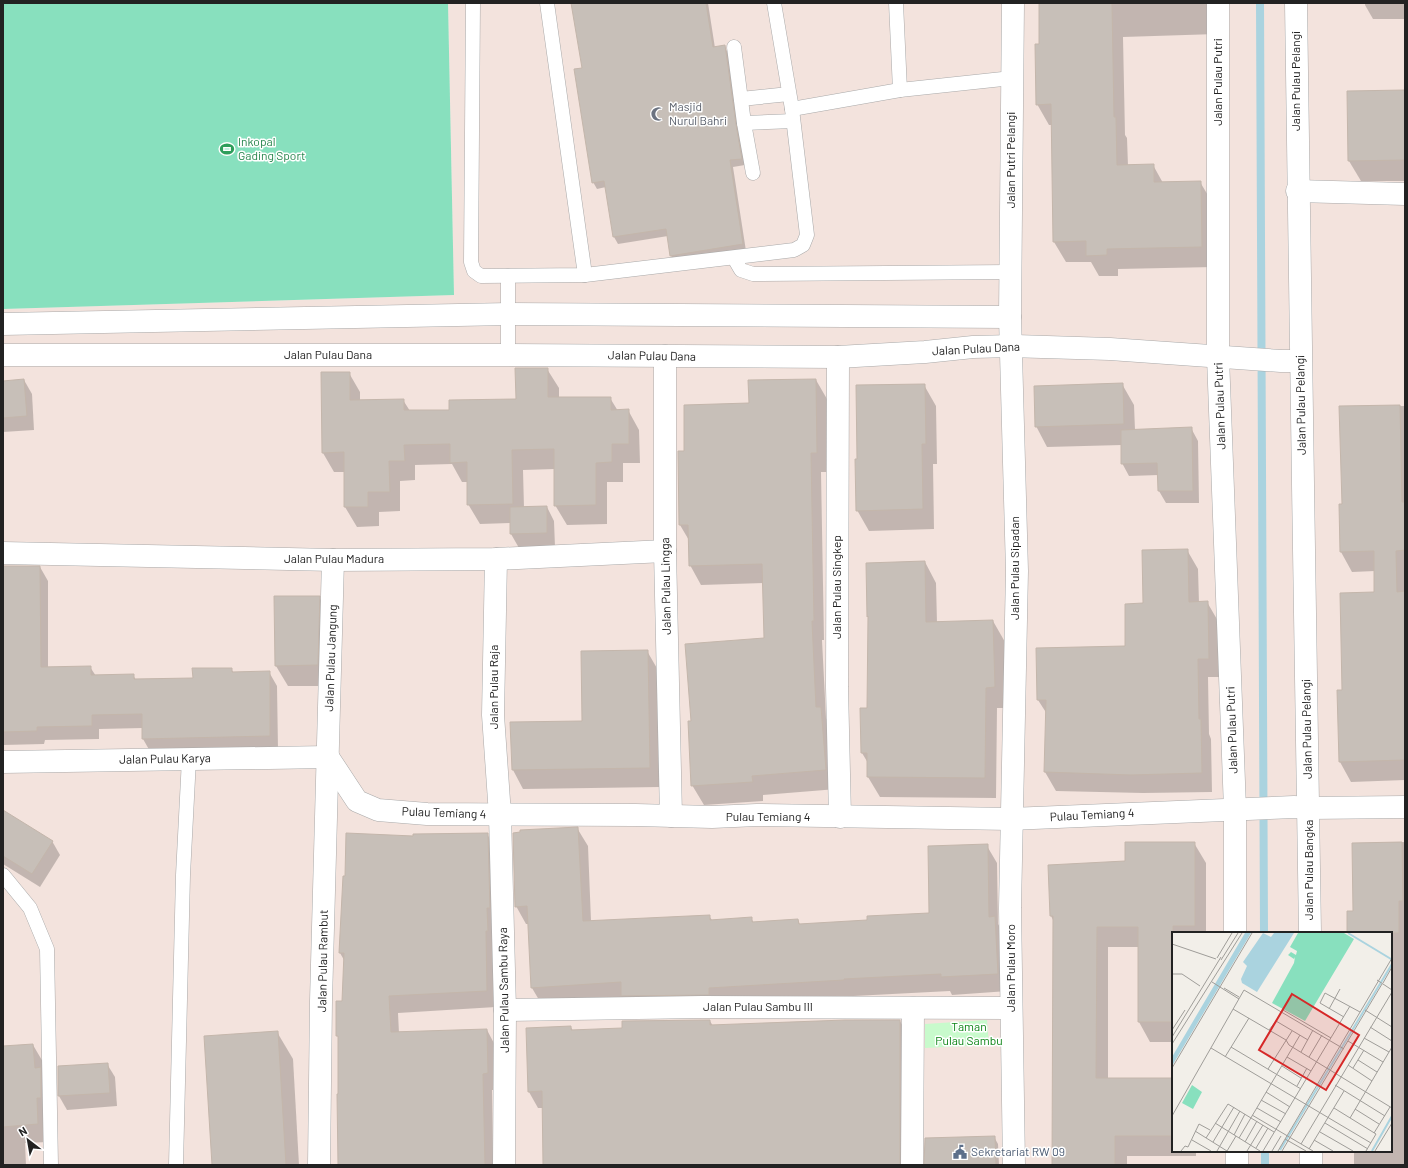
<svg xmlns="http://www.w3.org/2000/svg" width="1408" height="1168" viewBox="0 0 1408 1168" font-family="Barlow,sans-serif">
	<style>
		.military { fill: #f3e3dd; fill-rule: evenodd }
		.park { fill: #c8facc }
		.pitch { fill: #88e0be }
		.shadow { fill: #0003 }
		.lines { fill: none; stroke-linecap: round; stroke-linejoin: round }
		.stream { stroke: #aad3df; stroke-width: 8 }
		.building { fill: #c7bfb8; stroke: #c4b6ab }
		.lane-casing { stroke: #a9a9a9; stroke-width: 15 }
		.street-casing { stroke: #a9a9a9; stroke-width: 23 }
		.lane { stroke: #fff; stroke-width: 14 }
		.street { stroke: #fff; stroke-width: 22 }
		.labels { text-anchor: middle; stroke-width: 3; stroke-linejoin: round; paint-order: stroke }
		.street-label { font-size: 12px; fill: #222; stroke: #fff }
		.worship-label { font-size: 12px; fill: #5b616d; stroke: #fff; text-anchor: start }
		.leisure-label { font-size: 12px; fill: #27864d; stroke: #fff; text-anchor: start }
		.park-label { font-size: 12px; fill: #0c8416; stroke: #fff }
		.service-label { font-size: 12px; fill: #4e5e75; stroke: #fff; text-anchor: start }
		.inset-river { fill: none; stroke: #aad3df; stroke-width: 2 }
		.inset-road { fill: none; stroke: #9f9d99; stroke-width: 1 }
		.view { fill: #d62828; fill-opacity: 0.15; stroke: #d62828; stroke-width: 2 }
		.inset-edge { fill: none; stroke: #222; stroke-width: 2 }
	</style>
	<rect width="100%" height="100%" fill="#f2efe9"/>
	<!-- military -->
	<path class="military" d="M 448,3 L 1405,3 L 1405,1165 L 3,1165 L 3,309 L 454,295 ZM 1173,933 L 1391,933 L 1391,1151 L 1173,1151 Z"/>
	<!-- park -->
	<path class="park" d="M 987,1020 L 989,1045 L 925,1048 L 925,1024 Z"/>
	<!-- pitch -->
	<path class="pitch" d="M 3,3 L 448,3 L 454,295 L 3,309 Z"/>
	<!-- shadow -->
	<g class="shadow">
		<path d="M 579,3 L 708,3 L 715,48 L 724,46 L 728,53 L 745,165 L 733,167 L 746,251 L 675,262 L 671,256 L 668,236 L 618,244 L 614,237 L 606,187 L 597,189 L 593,182 L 583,69 Z"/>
		<path d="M 1040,3 L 1218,3 L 1217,34 L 1123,37 L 1125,135 L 1127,138 L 1128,166 L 1153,165 L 1163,183 L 1200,182 L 1212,202 L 1214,267 L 1118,269 L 1118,276 L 1099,276 L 1091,262 L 1066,262 L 1054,242 L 1052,125 L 1049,125 L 1037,104 L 1040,45 Z"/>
		<path d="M 1365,3 L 1405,3 L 1405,19 L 1373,19 L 1365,5 Z"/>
		<path d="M 1405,91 L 1405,181 L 1361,181 L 1349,161 L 1348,92 Z"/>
		<path d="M 547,369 L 559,388 L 559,398 L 610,398 L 618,411 L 628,410 L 639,430 L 640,463 L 623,463 L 623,482 L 607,482 L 607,524 L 567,525 L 555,505 L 555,469 L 523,470 L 524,508 L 547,507 L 554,521 L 555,547 L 519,548 L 511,534 L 511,523 L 480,524 L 468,504 L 468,482 L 462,482 L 452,464 L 415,465 L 415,480 L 400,481 L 400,511 L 379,512 L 379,526 L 357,527 L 345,507 L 345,472 L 334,472 L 323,453 L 349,373 L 360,392 L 360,401 L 403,400 L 410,411 L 450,411 L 517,400 Z"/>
		<path d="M 24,380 L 32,394 L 34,430 L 3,432 L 3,382 Z"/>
		<path d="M 816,380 L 827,399 L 828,472 L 821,472 L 824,640 L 822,640 L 826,718 L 832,727 L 837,789 L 763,795 L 763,801 L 704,805 L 692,785 L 692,722 L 765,639 L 764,583 L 701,585 L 690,565 L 690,542 L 680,525 L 679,452 L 685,452 L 750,404 Z"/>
		<path d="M 1122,384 L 1134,405 L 1135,430 L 1191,428 L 1198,441 L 1199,503 L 1166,503 L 1159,491 L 1159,475 L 1129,476 L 1122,463 L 1122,445 L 1047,447 L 1036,426 Z"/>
		<path d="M 924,385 L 936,406 L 937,464 L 933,464 L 934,529 L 869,531 L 857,510 L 858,460 Z"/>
		<path d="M 1405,406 L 1405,780 L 1351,782 L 1340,762 L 1343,691 L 1375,593 L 1375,571 L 1352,572 L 1341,552 L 1343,505 L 1340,407 Z"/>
		<path d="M 1187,550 L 1198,569 L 1199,603 L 1207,602 L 1218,621 L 1219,677 L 1208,677 L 1209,734 L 1211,739 L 1212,792 L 1143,793 L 1056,791 L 1045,772 L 1047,714 L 1038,700 L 1126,647 L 1144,604 Z"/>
		<path d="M 925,562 L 936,583 L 937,623 L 993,621 L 1005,642 L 1006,708 L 997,708 L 996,798 L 880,797 L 868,777 L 868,763 L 862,753 L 868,709 L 869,619 L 868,616 Z"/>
		<path d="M 3,567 L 40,567 L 48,581 L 48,668 L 90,667 L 96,676 L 133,675 L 136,680 L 194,679 L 231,669 L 234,673 L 269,672 L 277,686 L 278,749 L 151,753 L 143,739 L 143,728 L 99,729 L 99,739 L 45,740 L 44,744 L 3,745 Z"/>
		<path d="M 319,597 L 331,617 L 329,686 L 288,686 L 276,666 Z"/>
		<path d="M 647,651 L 658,670 L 660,787 L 523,789 L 513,770 L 583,722 Z"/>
		<path d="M 3,811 L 52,841 L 60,855 L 40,887 L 3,864 Z"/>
		<path d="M 577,828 L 588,846 L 591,921 L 709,916 L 712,920 L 751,918 L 754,923 L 798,920 L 800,925 L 868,921 L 930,914 L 987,846 L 997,863 L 998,924 L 1005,935 L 1008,991 L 952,995 L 950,991 L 854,996 L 854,998 L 542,1005 L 532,988 L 529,924 L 526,924 L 516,906 Z"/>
		<path d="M 487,834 L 497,851 L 496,1007 L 398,1013 L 399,1033 L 487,1030 L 496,1047 L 497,1090 L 492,1090 L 493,1165 L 339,1165 L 339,1039 L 337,1035 L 343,1002 L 344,960 L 340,953 L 414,837 Z"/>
		<path d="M 1405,842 L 1405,1165 L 1354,1165 L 1354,1151 L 1391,1151 L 1391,933 L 1348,933 L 1354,912 L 1353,844 Z"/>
		<path d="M 1194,843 L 1206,863 L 1206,933 L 1173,933 L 1173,1042 L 1150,1042 L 1139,1022 L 1139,947 L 1108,947 L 1108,1079 L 1173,1079 L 1173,1151 L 1196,1151 L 1196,1156 L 1127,1156 L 1127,1165 L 1053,1165 L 1053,920 L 1051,916 L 1126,862 Z"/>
		<path d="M 710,1021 L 713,1026 L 900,1021 L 909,1038 L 909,1165 L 544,1165 L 543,1108 L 538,1108 L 529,1092 L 571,1027 L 573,1031 L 623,1029 Z"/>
		<path d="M 277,1032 L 293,1059 L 299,1165 L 213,1165 Z"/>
		<path d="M 3,1039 L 4,1047 L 33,1045 L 43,1062 L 48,1142 L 25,1143 L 26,1165 L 3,1165 Z"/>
		<path d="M 107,1064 L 115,1077 L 117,1106 L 67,1110 L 59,1096 L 59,1067 Z"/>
		<path d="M 994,1137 L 998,1144 L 999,1165 L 925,1165 Z"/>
	</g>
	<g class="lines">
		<!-- stream -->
		<g class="stream">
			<path d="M 1260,3 L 1264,933"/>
			<path d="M 1265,1151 L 1265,1165"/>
		</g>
	</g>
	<!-- building -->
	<g class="building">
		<path d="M 571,3 L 706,3 L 713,47 L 725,45 L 728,66 L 736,124 L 742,159 L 730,160 L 743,244 L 670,256 L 666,229 L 613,237 L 604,181 L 592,183 L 574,69 L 582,68 Z"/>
		<path d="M 1039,3 L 1112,3 L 1114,117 L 1116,117 L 1117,165 L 1154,164 L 1154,182 L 1201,181 L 1202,247 L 1107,249 L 1107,255 L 1086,256 L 1086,241 L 1053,242 L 1051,104 L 1036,105 L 1035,44 L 1039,44 Z"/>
		<path d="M 1405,90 L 1405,160 L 1348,161 L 1347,91 Z"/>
		<path d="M 515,368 L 548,368 L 548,397 L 611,397 L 611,410 L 629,409 L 629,444 L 612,444 L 612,462 L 596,463 L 596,505 L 554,506 L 554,449 L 512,450 L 513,504 L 467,505 L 467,462 L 450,463 L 450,444 L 404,445 L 405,461 L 389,461 L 390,492 L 368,492 L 368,507 L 344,507 L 344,452 L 322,453 L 321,372 L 350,372 L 350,400 L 404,399 L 404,410 L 449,410 L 449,400 L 516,399 Z"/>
		<path d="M 24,379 L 27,416 L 3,418 L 3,381 Z"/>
		<path d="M 816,379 L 817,453 L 811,453 L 814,621 L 812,621 L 816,707 L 821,707 L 826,770 L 752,776 L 753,782 L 691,786 L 688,721 L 691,721 L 685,644 L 764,638 L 762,564 L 689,566 L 688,525 L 679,525 L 678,451 L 684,451 L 684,405 L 749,403 L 748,380 Z"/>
		<path d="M 1123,383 L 1124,424 L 1035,427 L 1034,386 Z"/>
		<path d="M 925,384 L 926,444 L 922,444 L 923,509 L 856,511 L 855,459 L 857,459 L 856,385 Z"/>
		<path d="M 1400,405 L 1402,502 L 1405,502 L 1405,550 L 1396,551 L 1397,592 L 1405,591 L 1405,760 L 1339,762 L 1337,690 L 1342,690 L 1340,593 L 1374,592 L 1374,551 L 1340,552 L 1339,504 L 1342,504 L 1339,406 Z"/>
		<path d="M 1192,427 L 1193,491 L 1158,491 L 1157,463 L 1121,464 L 1121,430 Z"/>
		<path d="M 547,506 L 547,533 L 510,534 L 510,507 Z"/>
		<path d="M 1188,549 L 1189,602 L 1208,601 L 1209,659 L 1198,659 L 1199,719 L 1201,719 L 1202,773 L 1131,775 L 1044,772 L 1046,700 L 1037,700 L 1036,648 L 1125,646 L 1125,604 L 1143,603 L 1142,550 Z"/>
		<path d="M 925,561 L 926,622 L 993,620 L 995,687 L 986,688 L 985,778 L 867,777 L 867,753 L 861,753 L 860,708 L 867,708 L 868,616 L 867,617 L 866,563 Z"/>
		<path d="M 3,566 L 40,566 L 41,667 L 91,666 L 91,675 L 134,674 L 134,679 L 193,678 L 192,668 L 232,668 L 232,672 L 270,671 L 270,736 L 142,739 L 142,714 L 92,715 L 92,726 L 37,727 L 37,731 L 3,732 Z"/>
		<path d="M 274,596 L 320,596 L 318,665 L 275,666 Z"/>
		<path d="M 648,650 L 650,768 L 512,770 L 510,722 L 582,721 L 581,651 Z"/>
		<path d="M 3,810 L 53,841 L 32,874 L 3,856 Z"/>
		<path d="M 578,827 L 583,921 L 710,915 L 710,920 L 752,917 L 752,922 L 798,919 L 799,924 L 867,920 L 867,916 L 929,913 L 928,846 L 988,844 L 989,917 L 995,916 L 998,974 L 941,977 L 941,974 L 844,979 L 844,980 L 709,988 L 709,995 L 621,996 L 621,982 L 531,988 L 527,906 L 515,907 L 513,833 L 520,832 L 520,830 Z"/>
		<path d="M 346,833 L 413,836 L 413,834 L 488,833 L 490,908 L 487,908 L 488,931 L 486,931 L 487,991 L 389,996 L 391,1032 L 487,1029 L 488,1073 L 483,1074 L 485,1165 L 338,1165 L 337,1094 L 338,1094 L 338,1036 L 336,1036 L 336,1001 L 342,1001 L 344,953 L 339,953 L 343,876 L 345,876 Z"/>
		<path d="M 1125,842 L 1195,842 L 1195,926 L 1173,926 L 1173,1022 L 1138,1022 L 1138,927 L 1097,927 L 1096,1078 L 1173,1078 L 1173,1136 L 1115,1136 L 1115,1165 L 1052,1165 L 1053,916 L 1050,916 L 1048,865 L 1125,861 Z"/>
		<path d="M 1402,842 L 1403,901 L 1399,901 L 1399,933 L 1347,933 L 1347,911 L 1353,911 L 1352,843 Z"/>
		<path d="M 710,1020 L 710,1025 L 845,1020 L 900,1020 L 900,1165 L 543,1165 L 542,1091 L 528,1092 L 526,1028 L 571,1026 L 571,1030 L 622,1028 L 622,1021 Z"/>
		<path d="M 278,1031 L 286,1165 L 212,1165 L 204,1036 Z"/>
		<path d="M 33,1044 L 35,1068 L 41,1067 L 41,1098 L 37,1098 L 38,1124 L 3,1127 L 3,1046 Z"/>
		<path d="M 108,1063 L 110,1093 L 58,1096 L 58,1066 Z"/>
		<path d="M 995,1136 L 996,1165 L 924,1165 L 925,1138 Z"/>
	</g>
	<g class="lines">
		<defs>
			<g id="lane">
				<path d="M 473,3 L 471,262 L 474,271 L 481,276 L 585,275 L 794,250 L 803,245 L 807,235 L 792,109 L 774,3"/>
				<path d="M 547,3 L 585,275"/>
				<path d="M 896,3 L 900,90"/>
				<path d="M 734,47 L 744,123 L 753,173"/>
				<path d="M 741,99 L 789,94"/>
				<path d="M 792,109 L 900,90 L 1012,78"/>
				<path d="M 744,123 L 793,121"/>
				<path d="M 734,258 L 741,270 L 753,274 L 1011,272"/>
				<path d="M 508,276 L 508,355"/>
				<path d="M 3,875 L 30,908 L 47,949 L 51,1165"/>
				<path d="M 176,1165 L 183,875 L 189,759"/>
			</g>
			<g id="street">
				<path d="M 1013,3 L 1010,317 L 1017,571 L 1010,908 L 1014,1165"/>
				<path d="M 1218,3 L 1218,357 L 1235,809 L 1235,933"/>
				<path d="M 1296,3 C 1298,313 1307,623 1310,933"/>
				<path d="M 1297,191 L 1405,194"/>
				<path d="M 3,324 L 509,314 L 1010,317"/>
				<path d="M 3,355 L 508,355 L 838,357 L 925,352 L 973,347 L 1012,346 L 1110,349 L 1281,361 L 1300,361"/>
				<path d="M 665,356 L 665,551 L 671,816"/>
				<path d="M 838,357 L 837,687 L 840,817"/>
				<path d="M 3,553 L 333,560 L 496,559 L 665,551"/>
				<path d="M 496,559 L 493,715 L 500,815 L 505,1010 L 504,1165"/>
				<path d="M 328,757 L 357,801 L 378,810 L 427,814 L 636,815 L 712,817 L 757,815 L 1011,819 L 1294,807 L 1309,808 L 1405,807"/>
				<path d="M 3,762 L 328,757"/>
				<path d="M 505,1010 L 702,1007 L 1011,1008"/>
				<path d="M 1237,1151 L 1237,1165"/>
				<path d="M 1311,1151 L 1311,1165"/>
				<path d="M 319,1165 L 321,1001 L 333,560"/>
				<path d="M 912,1165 L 913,1008"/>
			</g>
		</defs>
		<!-- lane casing -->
		<use href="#lane" class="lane-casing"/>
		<!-- street casing -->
		<use href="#street" class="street-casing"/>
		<!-- lane -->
		<use href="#lane" class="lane"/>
		<!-- street -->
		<use href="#street" class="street"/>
	</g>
	<!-- icons -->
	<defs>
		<symbol id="mosque-bare" viewBox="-9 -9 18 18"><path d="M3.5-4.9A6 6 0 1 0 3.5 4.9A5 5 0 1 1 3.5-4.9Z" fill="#6b7280" stroke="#fff" stroke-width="2.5" paint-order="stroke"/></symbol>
		<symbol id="stadium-bare" viewBox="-9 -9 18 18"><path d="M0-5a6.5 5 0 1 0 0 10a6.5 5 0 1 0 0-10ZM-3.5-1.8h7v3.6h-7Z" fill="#2e9e5b" stroke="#fff" stroke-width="2.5" paint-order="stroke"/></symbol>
		<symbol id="civic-bare" viewBox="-9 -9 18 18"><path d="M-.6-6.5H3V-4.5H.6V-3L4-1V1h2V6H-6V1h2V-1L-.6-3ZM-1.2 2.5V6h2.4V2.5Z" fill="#5c6f8a" stroke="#fff" stroke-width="2.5" paint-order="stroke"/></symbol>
	</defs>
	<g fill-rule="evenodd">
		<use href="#mosque-bare" x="648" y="104" width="20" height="20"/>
		<use href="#stadium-bare" x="217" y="139" width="20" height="20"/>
		<use href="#civic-bare" x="950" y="1142" width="20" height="20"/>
	</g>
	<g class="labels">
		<!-- street labels -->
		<g class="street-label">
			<text transform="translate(1296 81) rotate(-90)" y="4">Jalan Pulau Pelangi</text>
			<text transform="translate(1218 82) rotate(-90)" y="4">Jalan Pulau Putri</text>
			<text transform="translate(1011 160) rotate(-90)" y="4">Jalan Putri Pelangi</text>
			<text transform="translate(976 349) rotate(-3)" y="4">Jalan Pulau Dana</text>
			<text x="328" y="359">Jalan Pulau Dana</text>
			<text transform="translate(652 356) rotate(1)" y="4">Jalan Pulau Dana</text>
			<text transform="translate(1301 405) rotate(-91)" y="4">Jalan Pulau Pelangi</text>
			<text transform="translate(1220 406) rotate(-92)" y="4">Jalan Pulau Putri</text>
			<text x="334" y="563">Jalan Pulau Madura</text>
			<text transform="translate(1015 568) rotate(-90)" y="4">Jalan Pulau Sipadan</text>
			<text transform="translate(666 586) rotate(-91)" y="4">Jalan Pulau Lingga</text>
			<text transform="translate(837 587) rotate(-90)" y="4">Jalan Pulau Singkep</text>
			<text transform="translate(331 658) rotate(-88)" y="4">Jalan Pulau Jangung</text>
			<text transform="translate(494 687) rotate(-90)" y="4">Jalan Pulau Raja</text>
			<text transform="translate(1307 729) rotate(-91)" y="4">Jalan Pulau Pelangi</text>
			<text transform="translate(1232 730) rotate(-92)" y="4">Jalan Pulau Putri</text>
			<text transform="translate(165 759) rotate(-1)" y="4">Jalan Pulau Karya</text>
			<text transform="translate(444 813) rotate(2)" y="4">Pulau Temiang 4</text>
			<text transform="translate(1092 815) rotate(-3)" y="4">Pulau Temiang 4</text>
			<text x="768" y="821">Pulau Temiang 4</text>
			<text transform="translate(1309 870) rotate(-90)" y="4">Jalan Pulau Bangka</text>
			<text transform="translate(323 961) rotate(-89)" y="4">Jalan Pulau Rambut</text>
			<text transform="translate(1011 968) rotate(-90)" y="4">Jalan Pulau Moro</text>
			<text transform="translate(504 990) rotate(-91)" y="4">Jalan Pulau Sambu Raya</text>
			<text x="758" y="1011">Jalan Pulau Sambu III</text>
		</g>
		<!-- worship labels -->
		<g class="worship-label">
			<text x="669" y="111">Masjid<tspan x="669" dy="14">Nurul Bahri</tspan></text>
		</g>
		<!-- leisure labels -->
		<g class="leisure-label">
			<text x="238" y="146">Inkopal<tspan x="238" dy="14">Gading Sport</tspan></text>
		</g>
		<!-- park labels -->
		<g class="park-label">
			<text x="969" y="1031">Taman<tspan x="969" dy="14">Pulau Sambu</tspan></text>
		</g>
		<!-- service labels -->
		<g class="service-label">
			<text x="971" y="1156">Sekretariat RW 09</text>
		</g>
	</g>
	<!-- overview -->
	<g transform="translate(1172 932)">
		<rect width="220" height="220" fill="#f2efe9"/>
		<path d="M 126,1 L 172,1 L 182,7 L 133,89 L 100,71 L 122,31 L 123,25 L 122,27 L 116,23 L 119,20 L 124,23 L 125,19 L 118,15 ZM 20,153 L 30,160 L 21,177 L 10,171 Z" fill="#88e0be"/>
		<path d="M 73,1 L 79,1 L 0,134 L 0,125 ZM 91,1 L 99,5 L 102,1 L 122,1 L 85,60 L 70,51 L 69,47 L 75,34 L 71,30 Z" fill="#aad3df"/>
		<path class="inset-river" d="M 176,1 L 219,27M 108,218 L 220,32M 200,219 L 220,184"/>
		<path class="inset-road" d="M 0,12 L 44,27M 45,26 L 60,1M 49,28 L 66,1M 0,42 L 10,42 L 28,54M 205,48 L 220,58M 40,50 L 67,67M 211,51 L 220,35M 52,56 L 67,65M 61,77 L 114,108M 157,77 L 168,57M 111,78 L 159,106M 193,78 L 220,95M 172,85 L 148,71 L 153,61 L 188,80M 198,95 L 220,109M 0,98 L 13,78M 97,98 L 104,89 L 136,108M 0,105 L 49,25M 192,106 L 217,120M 114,108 L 117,113 L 220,176M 176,109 L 211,130M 0,112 L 70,1M 59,115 L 129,157M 39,116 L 199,211M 129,120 L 141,98M 53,125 L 77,86M 115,125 L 139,139M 137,125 L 150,103M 186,128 L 205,140M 176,133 L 200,149M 110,134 L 129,146M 0,136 L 80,1M 181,136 L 192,118M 96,137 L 120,99M 163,153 L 213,184M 125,154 L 135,136M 94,160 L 118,175M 89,168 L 114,182M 85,176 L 109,190M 162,176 L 204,202 L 194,219M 183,177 L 207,192M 80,183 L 141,219M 0,184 L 72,58 L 172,117M 178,186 L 220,115M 43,191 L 88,219M 153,191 L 196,217M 23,199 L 55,219M 148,200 L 181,219M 202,201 L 218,175M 62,203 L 73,182M 34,206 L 56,172 L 102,200M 67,206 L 128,103M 113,207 L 134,219M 20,208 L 39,219M 142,208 L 161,219M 41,210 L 62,175M 73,210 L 85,189M 129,212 L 220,60M 84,216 L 96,196M 137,217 L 172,159M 9,219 L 13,214 L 16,215 L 27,192 L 38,198M 45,219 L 68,179M 55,219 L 64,204M 75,219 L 91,193M 91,219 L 178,74M 100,219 L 109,204M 106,219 L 220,26M 110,219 L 210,52M 203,219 L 220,191"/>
		<path class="view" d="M 120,62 L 187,103 L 154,158 L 87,118 Z"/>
		<rect width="220" height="220" class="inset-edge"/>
	</g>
	<!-- border -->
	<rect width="1408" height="1168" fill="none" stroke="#222222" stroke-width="8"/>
	<!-- north arrow -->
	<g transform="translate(28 1140) rotate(329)" stroke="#ffffff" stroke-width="3" paint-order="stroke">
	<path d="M0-3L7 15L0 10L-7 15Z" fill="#222222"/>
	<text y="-6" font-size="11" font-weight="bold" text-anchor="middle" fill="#222222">N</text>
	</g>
</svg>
